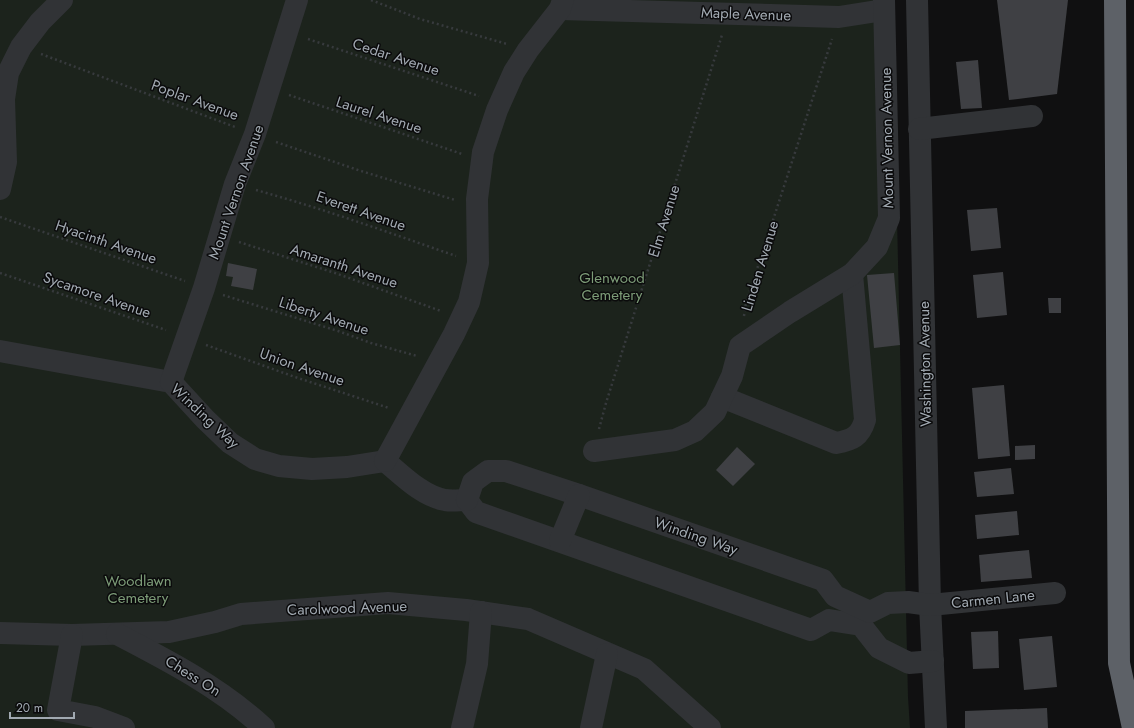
<svg xmlns="http://www.w3.org/2000/svg" width="1134" height="728" viewBox="0 0 1134 728" font-family="Jost,sans-serif">
	<style>
		.green { fill: #1c231c }
		.building { fill: #3f4044 }
		.lines { fill: none; stroke-linecap: round; stroke-linejoin: round }
		.path { stroke: #373a3d; stroke-width: 2.5; stroke-dasharray: 2 3; stroke-linecap: butt }
		.minor { stroke: #313336; stroke-width: 22 }
		.highway { stroke: #5d6167; stroke-width: 22 }
		.labels { text-anchor: middle; stroke-width: 3; stroke-linejoin: round; paint-order: stroke }
		.street-label { font-size: 15px; fill: #a1a9b1; stroke: #0b0b0c }
		.park-label { font-size: 15px; fill: #7d9c78; stroke: #0b0b0c }
	</style>
	<rect width="100%" height="100%" fill="#101011"/>
	<!-- green -->
	<path class="green" d="M 0,0 L 892,0 L 908,697 L 910,728 L 0,728 Z"/>
	<!-- building -->
	<g class="building">
		<path d="M 997,0 L 1068,0 L 1057,94 L 1009,100 Z"/>
		<path d="M 978,60 L 982,108 L 961,109 L 956,62 Z"/>
		<path d="M 997,208 L 1001,248 L 971,251 L 967,210 Z"/>
		<path d="M 228,263 L 257,269 L 253,290 L 231,286 L 233,277 L 226,276 Z"/>
		<path d="M 1003,272 L 1007,315 L 977,318 L 973,275 Z"/>
		<path d="M 894,273 L 900,345 L 874,348 L 867,275 Z"/>
		<path d="M 1048,298 L 1061,298 L 1061,313 L 1049,313 Z"/>
		<path d="M 1004,385 L 1010,456 L 978,459 L 972,388 Z"/>
		<path d="M 1035,445 L 1035,459 L 1015,460 L 1015,446 Z"/>
		<path d="M 737,447 L 755,464 L 733,486 L 716,470 Z"/>
		<path d="M 1011,468 L 1014,494 L 977,497 L 974,472 Z"/>
		<path d="M 1017,511 L 1019,535 L 977,539 L 975,515 Z"/>
		<path d="M 1029,550 L 1032,578 L 981,582 L 979,555 Z"/>
		<path d="M 998,631 L 999,668 L 973,669 L 971,632 Z"/>
		<path d="M 1052,636 L 1057,687 L 1024,690 L 1019,639 Z"/>
		<path d="M 1047,708 L 1048,728 L 965,728 L 965,711 Z"/>
	</g>
	<g class="lines">
		<!-- path -->
		<g class="path">
			<path d="M 371,0 L 420,19 L 507,44"/>
			<path d="M 308,39 L 479,96"/>
			<path d="M 41,54 L 235,127"/>
			<path d="M 289,95 L 462,154"/>
			<path d="M 276,142 L 361,171 L 455,200"/>
			<path d="M 256,190 C 324,209 390,233 456,256"/>
			<path d="M 0,217 L 185,281"/>
			<path d="M 239,242 L 335,273 L 441,311"/>
			<path d="M 0,273 L 166,330"/>
			<path d="M 223,295 L 338,331 L 371,343 L 417,356"/>
			<path d="M 744,316 L 746,303 L 832,39"/>
			<path d="M 206,345 L 295,377 L 389,408"/>
			<path d="M 599,429 L 606,403 L 722,35"/>
		</g>
		<!-- minor -->
		<g class="minor">
			<path d="M 917,0 L 930,605 L 936,728"/>
			<path d="M 560,9 L 839,17 L 884,10"/>
			<path d="M 919,129 L 1032,116"/>
			<path d="M 0,189 L 6,162 L 4,99 L 8,73 L 21,47 L 40,22 L 62,0"/>
			<path d="M 0,351 L 171,382 L 205,419 L 230,443 L 255,459 L 279,466 L 312,469 L 347,467 L 385,461 C 402,475 422,496 445,500 C 452,501 460,500 467,500 L 476,512 L 811,630 L 829,620 L 861,625 L 879,648 L 909,663 L 933,661"/>
			<path d="M 171,382 L 204,288 L 235,184 L 255,134 L 297,0"/>
			<path d="M 722,397 L 836,443 C 852,440 860,437 865,420 L 852,274"/>
			<path d="M 594,451 L 675,440 L 695,431 L 715,412 L 732,376 L 740,346 L 790,312 L 852,274 L 877,247 L 889,218 L 884,0"/>
			<path d="M 385,461 L 454,334 L 469,302 L 478,263 L 477,199 L 482,160 L 483,152 L 497,110 L 514,72 L 528,50 L 560,9 L 563,0"/>
			<path d="M 467,500 L 473,482 L 488,471 L 506,471 L 579,495 L 823,580 L 835,596 L 870,612 L 888,603 L 908,602 L 930,605 L 1055,593"/>
			<path d="M 560,541 L 579,495"/>
			<path d="M 0,633 L 72,635 L 169,632 L 215,622 L 241,614 L 388,603 L 466,610 L 528,619 L 644,669 L 710,728"/>
			<path d="M 117,634 C 169,661 221,688 264,728"/>
			<path d="M 72,635 L 58,710 L 95,717 L 124,728"/>
			<path d="M 462,728 L 477,664 L 481,612"/>
			<path d="M 591,728 L 607,654"/>
		</g>
		<!-- highway -->
		<path class="highway" d="M 1115,0 L 1119,663 L 1133,728"/>
	</g>
	<g class="labels">
		<!-- street labels -->
		<g class="street-label">
			<text transform="translate(746 14) rotate(2)" y="5">Maple Avenue</text>
			<text transform="translate(396 57) rotate(18)" y="5">Cedar Avenue</text>
			<text transform="translate(195 100) rotate(20)" y="5">Poplar Avenue</text>
			<text transform="translate(379 115) rotate(18)" y="5">Laurel Avenue</text>
			<text transform="translate(887 138) rotate(-91)" y="5">Mount Vernon Avenue</text>
			<text transform="translate(236 192) rotate(-71)" y="5">Mount Vernon Avenue</text>
			<text transform="translate(361 211) rotate(19)" y="5">Everett Avenue</text>
			<text transform="translate(664 221) rotate(-73)" y="5">Elm Avenue</text>
			<text transform="translate(106 242) rotate(19)" y="5">Hyacinth Avenue</text>
			<text transform="translate(344 266) rotate(18)" y="5">Amaranth Avenue</text>
			<text transform="translate(760 266) rotate(-73)" y="5">Linden Avenue</text>
			<text transform="translate(97 295) rotate(19)" y="5">Sycamore Avenue</text>
			<text transform="translate(324 316) rotate(18)" y="5">Liberty Avenue</text>
			<text transform="translate(925 364) rotate(-91)" y="5">Washington Avenue</text>
			<text transform="translate(302 367) rotate(19)" y="5">Union Avenue</text>
			<text transform="translate(205 416) rotate(43)" y="5">Winding Way</text>
			<text transform="translate(696 536) rotate(19)" y="5">Winding Way</text>
			<text transform="translate(993 599) rotate(-6)" y="5">Carmen Lane</text>
			<text transform="translate(347 608) rotate(-2)" y="5">Carolwood Avenue</text>
			<text transform="translate(193 676) rotate(32)" y="5">Chess On</text>
		</g>
		<!-- park labels -->
		<g class="park-label">
			<text x="612" y="283">Glenwood<tspan x="612" dy="17">Cemetery</tspan></text>
			<text x="138" y="586">Woodlawn<tspan x="138" dy="17">Cemetery</tspan></text>
		</g>
	</g>
	<!-- scale -->
	<path d="M10 712v6h64v-6" fill="none" stroke="#a1a9b1" stroke-width="2"/>
	<text x="16" y="712" font-size="12" fill="#a1a9b1" stroke="#0b0b0c" stroke-width="3" paint-order="stroke">20 m</text>
</svg>
